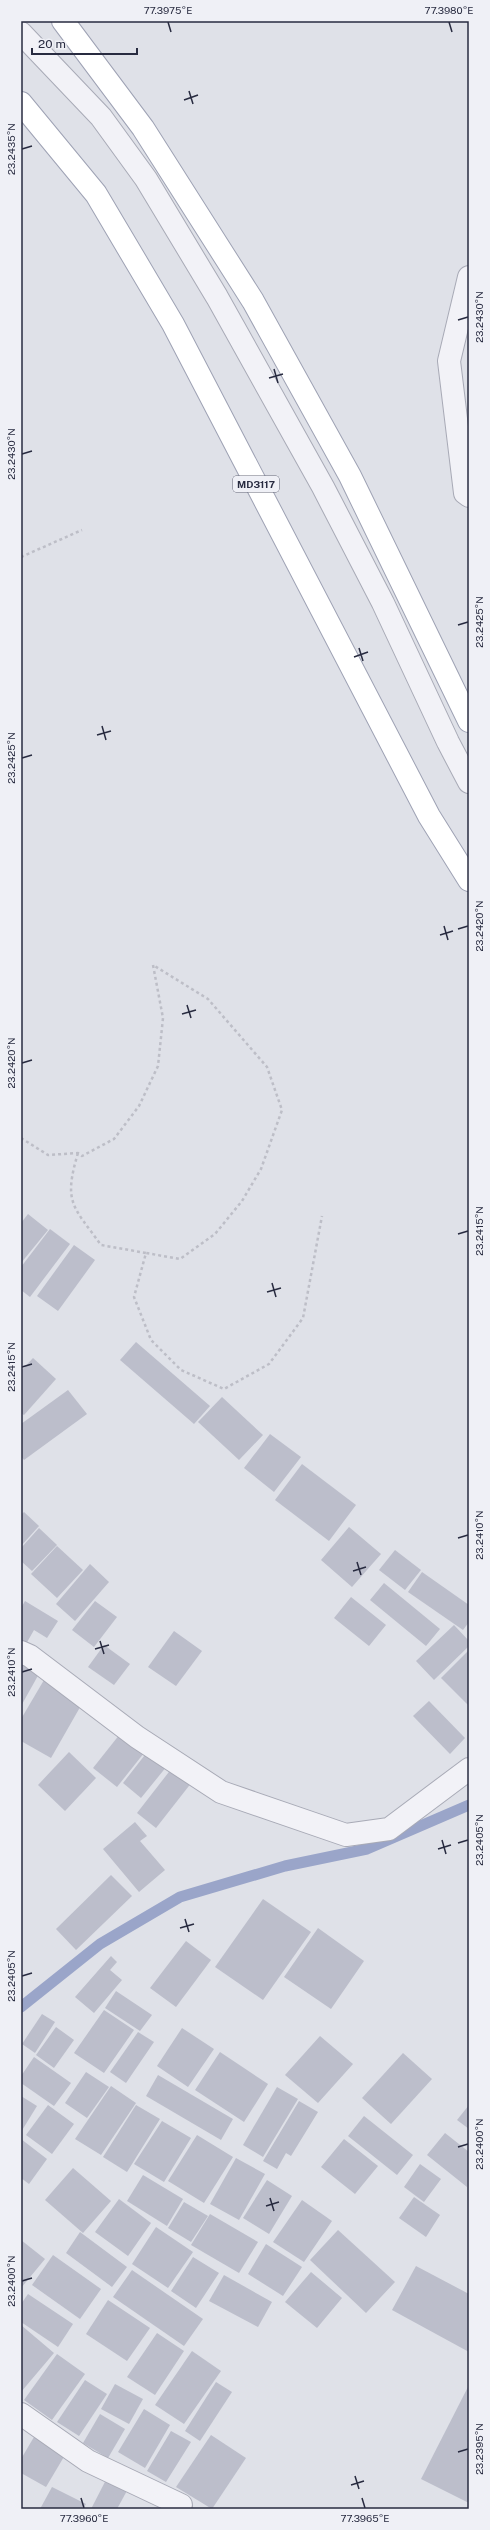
<svg xmlns="http://www.w3.org/2000/svg" width="490" height="2530" viewBox="0 0 490 2530" font-family="'Public Sans',sans-serif">
	<style>
		.lines { fill: none; stroke-linecap: round; stroke-linejoin: round }
		.stream { stroke: #9aa5c9; stroke-width: 11 }
		.building { fill: #bcbecb }
		.minor-casing { stroke: #a8aab6; stroke-width: 24 }
		.major-casing { stroke: #9ea2b4; stroke-width: 24 }
		.path { stroke: #bdbec7; stroke-width: 2.5; stroke-dasharray: 3 3; stroke-linecap: butt }
		.minor { stroke: #f2f2f7; stroke-width: 22 }
		.major { stroke: #fff; stroke-width: 22 }
		.ticks { fill: none; stroke: #282b40; stroke-width: 1.5 }
		.labels { text-anchor: middle; stroke-width: 3; stroke-linejoin: round; paint-order: stroke }
		.shield { fill: #eff0f6; stroke: #646677; stroke-width: 1 }
		.shield-label { font-size: 10px; font-weight: bold; fill: #282b40 }
		.neatline { fill: none; stroke: #282b40; stroke-width: 1.5 }
		.ticks-label { font-size: 10px; text-anchor: middle; fill: #282b40 }
	</style>
	<rect width="100%" height="100%" fill="#dfe1e8"/>
	<g class="lines">
		<!-- stream -->
		<path class="stream" d="M 21,2007 L 100,1944 L 180,1897 L 285,1866 L 367,1849 L 469,1805"/>
	</g>
	<!-- building -->
	<g class="building">
		<path d="M 28,1214 L 48,1230 L 21,1263 L 21,1223 Z"/>
		<path d="M 50,1229 L 70,1244 L 30,1297 L 21,1290 L 21,1267 Z"/>
		<path d="M 74,1245 L 95,1260 L 58,1311 L 37,1296 Z"/>
		<path d="M 136,1342 L 210,1406 L 194,1424 L 120,1360 Z"/>
		<path d="M 33,1358 L 56,1379 L 24,1415 L 21,1413 L 21,1371 Z"/>
		<path d="M 68,1390 L 87,1414 L 24,1460 L 21,1456 L 21,1424 Z"/>
		<path d="M 222,1397 L 263,1435 L 239,1460 L 198,1422 Z"/>
		<path d="M 270,1434 L 301,1457 L 274,1492 L 244,1468 Z"/>
		<path d="M 302,1464 L 356,1505 L 329,1541 L 275,1500 Z"/>
		<path d="M 24,1512 L 39,1526 L 21,1546 L 21,1515 Z"/>
		<path d="M 349,1527 L 381,1554 L 352,1587 L 321,1560 Z"/>
		<path d="M 39,1528 L 57,1545 L 32,1571 L 21,1561 L 21,1548 Z"/>
		<path d="M 57,1546 L 83,1570 L 57,1598 L 31,1574 Z"/>
		<path d="M 395,1550 L 421,1570 L 405,1590 L 379,1570 Z"/>
		<path d="M 90,1564 L 109,1582 L 75,1621 L 56,1604 Z"/>
		<path d="M 422,1572 L 469,1605 L 469,1622 L 463,1630 L 408,1592 Z"/>
		<path d="M 384,1583 L 440,1629 L 426,1646 L 370,1600 Z"/>
		<path d="M 351,1597 L 386,1625 L 369,1646 L 334,1618 Z"/>
		<path d="M 25,1601 L 58,1621 L 47,1638 L 34,1630 L 26,1644 L 21,1642 L 21,1608 Z"/>
		<path d="M 95,1601 L 117,1617 L 94,1647 L 72,1630 Z"/>
		<path d="M 454,1625 L 469,1641 L 469,1646 L 434,1680 L 416,1661 Z"/>
		<path d="M 174,1631 L 202,1651 L 176,1686 L 148,1667 Z"/>
		<path d="M 104,1645 L 130,1664 L 114,1685 L 88,1667 Z"/>
		<path d="M 469,1650 L 469,1706 L 441,1678 Z"/>
		<path d="M 21,1661 L 40,1672 L 21,1706 Z"/>
		<path d="M 44,1680 L 83,1702 L 51,1758 L 21,1741 L 21,1719 Z"/>
		<path d="M 429,1701 L 465,1738 L 450,1754 L 413,1716 Z"/>
		<path d="M 120,1734 L 144,1753 L 117,1787 L 93,1768 Z"/>
		<path d="M 148,1751 L 167,1766 L 141,1798 L 123,1783 Z"/>
		<path d="M 69,1752 L 96,1778 L 65,1811 L 38,1785 Z"/>
		<path d="M 172,1768 L 192,1782 L 156,1828 L 137,1813 Z"/>
		<path d="M 135,1822 L 147,1836 L 140,1841 L 165,1870 L 139,1892 L 103,1849 Z"/>
		<path d="M 111,1875 L 132,1896 L 76,1950 L 56,1929 Z"/>
		<path d="M 263,1899 L 311,1932 L 263,2000 L 215,1967 Z"/>
		<path d="M 318,1928 L 364,1961 L 331,2009 L 284,1977 Z"/>
		<path d="M 186,1941 L 211,1960 L 176,2007 L 150,1988 Z"/>
		<path d="M 111,1956 L 117,1962 L 110,1970 L 122,1980 L 94,2013 L 75,1997 Z"/>
		<path d="M 116,1991 L 152,2015 L 140,2031 L 105,2008 Z"/>
		<path d="M 104,2010 L 134,2030 L 104,2073 L 74,2053 Z"/>
		<path d="M 42,2014 L 55,2022 L 35,2053 L 22,2044 Z"/>
		<path d="M 56,2027 L 74,2040 L 54,2068 L 36,2055 Z"/>
		<path d="M 182,2028 L 214,2049 L 188,2087 L 157,2066 Z"/>
		<path d="M 138,2032 L 154,2042 L 126,2083 L 110,2072 Z"/>
		<path d="M 320,2036 L 353,2064 L 318,2103 L 285,2075 Z"/>
		<path d="M 220,2052 L 268,2084 L 244,2122 L 195,2090 Z"/>
		<path d="M 403,2053 L 432,2079 L 391,2124 L 362,2098 Z"/>
		<path d="M 34,2057 L 71,2083 L 54,2106 L 21,2083 L 21,2076 Z"/>
		<path d="M 86,2072 L 109,2087 L 87,2118 L 65,2103 Z"/>
		<path d="M 158,2075 L 233,2119 L 221,2140 L 146,2096 Z"/>
		<path d="M 111,2086 L 136,2103 L 101,2155 L 75,2139 Z"/>
		<path d="M 277,2087 L 298,2099 L 263,2157 L 243,2145 Z"/>
		<path d="M 21,2096 L 37,2106 L 21,2132 Z"/>
		<path d="M 299,2101 L 318,2112 L 291,2156 L 286,2153 L 277,2169 L 263,2161 Z"/>
		<path d="M 48,2105 L 74,2124 L 52,2154 L 26,2135 Z"/>
		<path d="M 136,2105 L 160,2119 L 127,2172 L 103,2157 Z"/>
		<path d="M 469,2105 L 469,2129 L 457,2120 Z"/>
		<path d="M 364,2116 L 413,2155 L 397,2175 L 348,2136 Z"/>
		<path d="M 162,2121 L 191,2138 L 164,2182 L 134,2164 Z"/>
		<path d="M 445,2133 L 469,2152 L 467,2187 L 427,2155 Z"/>
		<path d="M 197,2135 L 233,2157 L 204,2203 L 168,2181 Z"/>
		<path d="M 21,2139 L 47,2159 L 29,2184 L 21,2178 Z"/>
		<path d="M 344,2139 L 378,2166 L 355,2194 L 321,2167 Z"/>
		<path d="M 236,2158 L 265,2174 L 239,2220 L 210,2204 Z"/>
		<path d="M 420,2164 L 441,2179 L 424,2202 L 404,2187 Z"/>
		<path d="M 73,2168 L 111,2201 L 83,2233 L 45,2200 Z"/>
		<path d="M 143,2175 L 183,2199 L 167,2226 L 127,2201 Z"/>
		<path d="M 267,2180 L 292,2196 L 269,2234 L 243,2218 Z"/>
		<path d="M 414,2197 L 440,2215 L 426,2237 L 399,2218 Z"/>
		<path d="M 119,2199 L 151,2223 L 128,2256 L 95,2232 Z"/>
		<path d="M 302,2200 L 332,2221 L 304,2262 L 273,2242 Z"/>
		<path d="M 184,2202 L 208,2216 L 191,2242 L 168,2228 Z"/>
		<path d="M 210,2214 L 258,2242 L 239,2273 L 191,2245 Z"/>
		<path d="M 156,2227 L 193,2252 L 168,2288 L 132,2264 Z"/>
		<path d="M 338,2230 L 395,2282 L 366,2313 L 310,2260 Z"/>
		<path d="M 80,2232 L 127,2267 L 112,2287 L 66,2253 Z"/>
		<path d="M 21,2240 L 45,2259 L 21,2288 Z"/>
		<path d="M 266,2244 L 302,2267 L 283,2296 L 248,2274 Z"/>
		<path d="M 53,2255 L 101,2289 L 80,2319 L 32,2285 Z"/>
		<path d="M 193,2257 L 219,2273 L 196,2308 L 171,2291 Z"/>
		<path d="M 416,2266 L 469,2294 L 469,2352 L 392,2310 Z"/>
		<path d="M 132,2270 L 203,2319 L 184,2346 L 113,2297 Z"/>
		<path d="M 311,2272 L 342,2298 L 317,2328 L 285,2302 Z"/>
		<path d="M 224,2275 L 272,2302 L 258,2327 L 209,2301 Z"/>
		<path d="M 28,2294 L 73,2324 L 58,2347 L 21,2322 L 21,2304 Z"/>
		<path d="M 108,2300 L 150,2328 L 127,2361 L 86,2334 Z"/>
		<path d="M 21,2325 L 54,2353 L 21,2392 Z"/>
		<path d="M 157,2333 L 184,2351 L 155,2395 L 127,2377 Z"/>
		<path d="M 192,2351 L 221,2371 L 184,2424 L 155,2405 Z"/>
		<path d="M 57,2354 L 85,2374 L 52,2420 L 24,2400 Z"/>
		<path d="M 85,2380 L 107,2394 L 79,2436 L 57,2422 Z"/>
		<path d="M 216,2382 L 232,2392 L 200,2441 L 185,2431 Z"/>
		<path d="M 115,2384 L 143,2399 L 129,2424 L 101,2409 Z"/>
		<path d="M 469,2385 L 469,2503 L 421,2479 Z"/>
		<path d="M 144,2409 L 170,2425 L 145,2468 L 118,2452 Z"/>
		<path d="M 100,2414 L 125,2429 L 108,2458 L 83,2443 Z"/>
		<path d="M 171,2431 L 191,2442 L 166,2482 L 147,2471 Z"/>
		<path d="M 211,2435 L 246,2458 L 212,2509 L 176,2487 Z"/>
		<path d="M 34,2437 L 65,2455 L 46,2487 L 21,2473 L 21,2459 Z"/>
		<path d="M 108,2476 L 129,2487 L 117,2509 L 91,2509 Z"/>
		<path d="M 52,2487 L 86,2504 L 83,2509 L 40,2509 Z"/>
	</g>
	<g class="lines">
		<defs>
			<g id="minor">
				<path d="M 21,33 L 101,117 L 146,179 L 217,297 L 323,487 L 383,603 L 448,742 L 469,782"/>
				<path d="M 469,277 L 449,361 L 465,493 L 469,496"/>
				<path d="M 21,1652 L 30,1656 L 137,1737 L 221,1792 L 346,1835 L 389,1829 L 469,1769"/>
				<path d="M 21,2414 L 88,2461 L 181,2505"/>
			</g>
			<g id="major">
				<path d="M 63,21 L 143,128 L 253,301 L 350,476 L 469,721"/>
				<path d="M 21,103 L 96,194 L 173,324 L 429,816 L 469,880"/>
			</g>
		</defs>
		<!-- minor casing -->
		<use href="#minor" class="minor-casing"/>
		<!-- major casing -->
		<use href="#major" class="major-casing"/>
		<!-- path -->
		<g class="path">
			<path d="M 21,557 L 82,530"/>
			<path d="M 21,1138 L 48,1155 L 78,1153 L 82,1156 L 114,1139 L 139,1106 L 158,1066 L 163,1018 L 153,965 L 208,999 L 267,1067 L 282,1110 L 261,1169 L 242,1201 L 215,1234 L 180,1259 L 146,1253 L 134,1297 L 151,1340 L 181,1370 L 224,1389 L 269,1364 L 303,1318 L 322,1216"/>
			<path d="M 78,1153 C 63,1203 73,1206 101,1245 L 146,1253"/>
		</g>
		<!-- minor -->
		<use href="#minor" class="minor"/>
		<!-- major -->
		<use href="#major" class="major"/>
	</g>
	<!-- ticks -->
	<path class="ticks" d="M 168,22 L 171,32M 449,22 L 452,32M 189,91 L 193,104M 184,100 L 198,95M 22,149 L 32,146M 458,320 L 468,317M 274,369 L 278,383M 269,378 L 283,374M 22,454 L 32,451M 458,625 L 468,622M 359,648 L 363,661M 354,657 L 368,652M 102,726 L 106,740M 97,735 L 111,731M 22,758 L 32,755M 444,926 L 448,940M 458,929 L 468,926M 440,935 L 453,931M 187,1005 L 191,1018M 182,1014 L 196,1010M 22,1063 L 32,1060M 458,1234 L 468,1231M 272,1283 L 276,1297M 267,1292 L 281,1288M 22,1367 L 32,1364M 458,1538 L 468,1535M 357,1562 L 361,1575M 353,1571 L 366,1567M 100,1641 L 104,1654M 95,1649 L 109,1645M 22,1672 L 32,1669M 442,1840 L 446,1854M 458,1843 L 468,1840M 438,1849 L 451,1845M 185,1919 L 189,1932M 180,1928 L 194,1924M 22,1976 L 32,1973M 458,2147 L 468,2144M 270,2198 L 274,2211M 266,2206 L 279,2202M 22,2281 L 32,2278M 458,2452 L 468,2449M 355,2476 L 359,2489M 351,2485 L 364,2481M 81,2498 L 84,2508M 362,2498 L 365,2508"/>
	<g class="labels">
		<!-- shield labels -->
		<rect class="shield" x="233" y="476" width="46" height="16" rx="3"/>
		<g class="shield-label">
			<text x="256" y="488">MD3117</text>
		</g>
	</g>
	<!-- border -->
	<rect width="490" height="2530" fill="none" stroke="#eff0f6" stroke-width="44"/>
	<!-- scale -->
	<path d="M32 48v6h105v-6" fill="none" stroke="#282b40" stroke-width="2"/>
	<text x="38" y="48" font-size="12" fill="#282b40" stroke="#eff0f6" stroke-width="3" paint-order="stroke">20 m</text>
	<rect x="22" y="22" width="446" height="2486" class="neatline"/>
	<g class="ticks-label">
		<text x="168" y="14">77.3975°E</text>
		<text x="449" y="14">77.3980°E</text>
		<text transform="translate(11 149) rotate(-90)" y="4">23.2435°N</text>
		<text transform="translate(479 317) rotate(-90)" y="4">23.2430°N</text>
		<text transform="translate(11 454) rotate(-90)" y="4">23.2430°N</text>
		<text transform="translate(479 622) rotate(-90)" y="4">23.2425°N</text>
		<text transform="translate(11 758) rotate(-90)" y="4">23.2425°N</text>
		<text transform="translate(479 926) rotate(-90)" y="4">23.2420°N</text>
		<text transform="translate(11 1063) rotate(-90)" y="4">23.2420°N</text>
		<text transform="translate(479 1231) rotate(-90)" y="4">23.2415°N</text>
		<text transform="translate(11 1367) rotate(-90)" y="4">23.2415°N</text>
		<text transform="translate(479 1535) rotate(-90)" y="4">23.2410°N</text>
		<text transform="translate(11 1672) rotate(-90)" y="4">23.2410°N</text>
		<text transform="translate(479 1840) rotate(-90)" y="4">23.2405°N</text>
		<text transform="translate(11 1976) rotate(-90)" y="4">23.2405°N</text>
		<text transform="translate(479 2144) rotate(-90)" y="4">23.2400°N</text>
		<text transform="translate(11 2281) rotate(-90)" y="4">23.2400°N</text>
		<text transform="translate(479 2449) rotate(-90)" y="4">23.2395°N</text>
		<text x="84" y="2522">77.3960°E</text>
		<text x="365" y="2522">77.3965°E</text>
	</g>
</svg>
